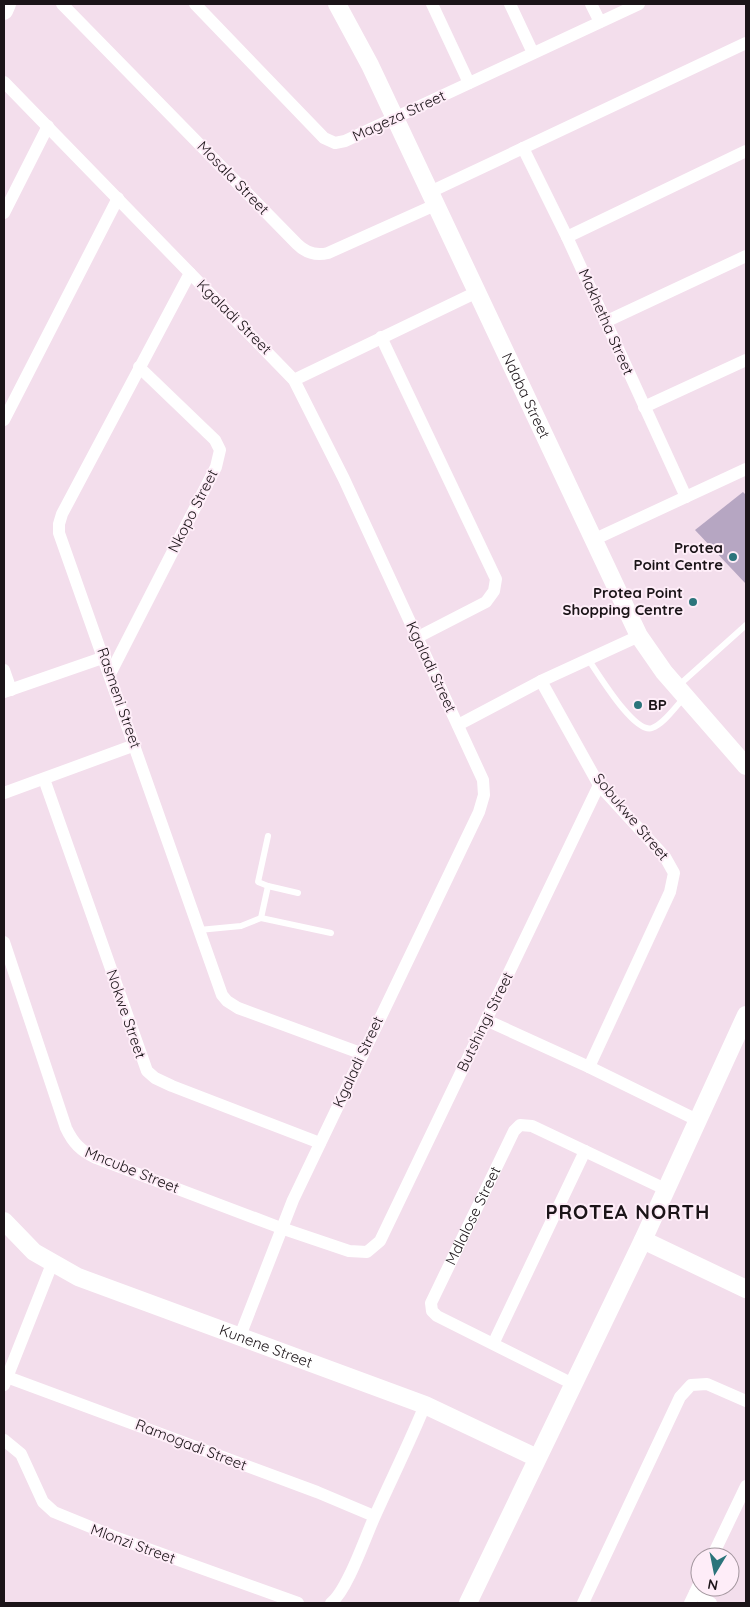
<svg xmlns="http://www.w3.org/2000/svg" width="750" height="1607" viewBox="0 0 750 1607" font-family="Quicksand,sans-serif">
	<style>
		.building { fill: #b6a6c2 }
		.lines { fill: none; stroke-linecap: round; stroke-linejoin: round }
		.lane { stroke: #fff; stroke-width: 6 }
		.street { stroke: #fff; stroke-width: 12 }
		.secondary { stroke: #fff; stroke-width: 18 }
		.poi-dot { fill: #2b747b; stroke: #feedf8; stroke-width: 2 }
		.labels { text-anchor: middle; stroke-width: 4; stroke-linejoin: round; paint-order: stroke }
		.street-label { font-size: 15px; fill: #1b1418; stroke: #feedf8 }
		.poi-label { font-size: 15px; font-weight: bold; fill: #1b1418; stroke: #feedf8; text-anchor: end }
		.district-label { font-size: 20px; font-weight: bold; letter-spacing: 1px; fill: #1b1418; stroke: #feedf8 }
	</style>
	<rect width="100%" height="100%" fill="#f3deec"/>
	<!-- building -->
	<path class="building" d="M 743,492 L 746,495 L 746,584 L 695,530 Z"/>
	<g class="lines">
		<!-- lane -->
		<g class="lane">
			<path d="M 588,659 C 598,673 634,734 652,728 C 664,724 675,707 684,698"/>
			<path d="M 678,686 L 746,625"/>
			<path d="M 268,836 L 258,882 L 268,886"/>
			<path d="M 261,918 L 268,886 L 298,893"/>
			<path d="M 199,930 L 241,926 L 261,918 L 331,933"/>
		</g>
		<!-- street -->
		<g class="street">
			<path d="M 62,4 L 297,244 C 306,253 316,256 328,253 L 435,205"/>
			<path d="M 195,4 L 324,138 L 335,143 L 345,141 L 639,4"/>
			<path d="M 432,4 L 469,83"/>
			<path d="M 510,4 L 533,53"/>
			<path d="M 591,4 L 600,22"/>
			<path d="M 4,82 L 294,380 L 344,479 L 483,780 L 484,795 L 479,812 L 293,1200 L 240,1336"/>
			<path d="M 523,148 L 567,237 L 686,497"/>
			<path d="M 430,192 L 746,43"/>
			<path d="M 4,213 L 48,126"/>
			<path d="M 567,237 L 746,151"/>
			<path d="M 190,273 L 62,514 L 59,524 L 59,533 L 222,995 L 227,1001 L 238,1008 L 363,1054"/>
			<path d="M 605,322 L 746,256"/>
			<path d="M 381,337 L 496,579 L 494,591 L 486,602 L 418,637"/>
			<path d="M 294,380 L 477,292"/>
			<path d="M 644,407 L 746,360"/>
			<path d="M 4,420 L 118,198"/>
			<path d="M 593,540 L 746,469"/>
			<path d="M 4,670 L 11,690"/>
			<path d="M 110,674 L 216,467 L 220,450 L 215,440 L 139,367"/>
			<path d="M 541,681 L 599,785 L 665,857 L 674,873 L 670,892 L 589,1067"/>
			<path d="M 4,692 L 105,657"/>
			<path d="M 458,725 L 541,681 L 639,636"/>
			<path d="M 44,779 L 147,1071 L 155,1078 L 172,1086 L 320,1143"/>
			<path d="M 4,793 L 135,745"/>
			<path d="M 4,942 L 66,1128 C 73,1143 81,1151 96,1158 L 281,1228 L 349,1251 L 367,1252 L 380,1241 L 599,785"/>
			<path d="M 486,1020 L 589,1067 L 697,1120"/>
			<path d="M 494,1342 L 585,1151"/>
			<path d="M 7,1377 L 317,1492 L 374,1516"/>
			<path id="s1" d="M 573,1384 L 437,1316 L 432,1311 L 431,1303 L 514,1131 L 520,1125 L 532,1126 L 665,1189"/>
			<path d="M 4,1385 L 52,1264"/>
			<path d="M 4,1440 L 21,1454 L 43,1502 L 54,1512 L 120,1539 L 298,1603"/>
			<path d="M 712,1557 L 746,1486"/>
			<path d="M 695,1593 L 711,1603"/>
			<path d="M 331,1603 C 347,1591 365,1538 374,1518 C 391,1480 409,1444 425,1405"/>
			<path d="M 583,1603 L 680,1397 L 691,1385 L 707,1384 L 746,1401"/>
			<path d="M 690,1603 L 700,1582"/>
		</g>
		<!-- secondary -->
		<g class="secondary">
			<path id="s2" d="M 337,4 L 370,65 L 639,636 L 664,672 L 746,766"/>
			<path d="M 4,11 L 7,4"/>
			<path id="s3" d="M 4,1221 L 34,1252 L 78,1277 L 425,1405 L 537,1458"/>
			<path d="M 643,1240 L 746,1289"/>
			<path d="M 468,1603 L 643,1240 L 746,1015"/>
		</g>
	</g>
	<!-- markers -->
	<g class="poi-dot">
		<circle cx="733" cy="557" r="5"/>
		<circle cx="693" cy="602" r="5"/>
		<circle cx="638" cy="705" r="5"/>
	</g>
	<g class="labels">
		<!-- street labels -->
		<g class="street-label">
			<text transform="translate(399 116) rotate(-25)" y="5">Mageza Street</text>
			<text transform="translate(233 178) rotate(46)" y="5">Mosala Street</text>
			<text transform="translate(234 317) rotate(45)" y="5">Kgaladi Street</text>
			<text transform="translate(606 322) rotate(66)" y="5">Makhetha Street</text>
			<text dy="5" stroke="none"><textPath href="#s2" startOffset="435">Ndaba Street</textPath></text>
			<text transform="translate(193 511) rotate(-63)" y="5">Nkopo Street</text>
			<text transform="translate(431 667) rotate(65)" y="5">Kgaladi Street</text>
			<text transform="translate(119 698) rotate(71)" y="5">Rasmeni Street</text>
			<text transform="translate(631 817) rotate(50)" y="5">Sobukwe Street</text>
			<text transform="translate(126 1014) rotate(71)" y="5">Nokwe Street</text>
			<text transform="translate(485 1022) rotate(-64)" y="5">Butshingi Street</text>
			<text transform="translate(358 1062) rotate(-65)" y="5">Kgaladi Street</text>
			<text transform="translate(132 1170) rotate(22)" y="5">Mncube Street</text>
			<text dy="5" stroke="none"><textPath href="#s1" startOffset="264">Mdlalose Street</textPath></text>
			<text dy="5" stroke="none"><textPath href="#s3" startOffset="294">Kunene Street</textPath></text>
			<text transform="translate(191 1445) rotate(21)" y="5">Ramogadi Street</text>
			<text transform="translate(133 1544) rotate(20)" y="5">Mlonzi Street</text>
		</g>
		<!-- poi labels -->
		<g class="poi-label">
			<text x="723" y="553">Protea<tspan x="723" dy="17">Point Centre</tspan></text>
			<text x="683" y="598">Protea Point<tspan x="683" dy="17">Shopping Centre</tspan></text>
			<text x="648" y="710" text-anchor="start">BP</text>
		</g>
		<!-- district labels -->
		<g class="district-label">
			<text x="628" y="1219">PROTEA NORTH</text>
		</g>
	</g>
	<!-- border -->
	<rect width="750" height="1607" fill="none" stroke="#1b1418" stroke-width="10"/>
	<!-- north arrow -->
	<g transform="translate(715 1572) rotate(190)"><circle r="24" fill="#feedf8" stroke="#a3969e"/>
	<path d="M0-4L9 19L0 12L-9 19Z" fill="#2b747b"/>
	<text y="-8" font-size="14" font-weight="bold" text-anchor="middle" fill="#1b1418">N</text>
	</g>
</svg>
